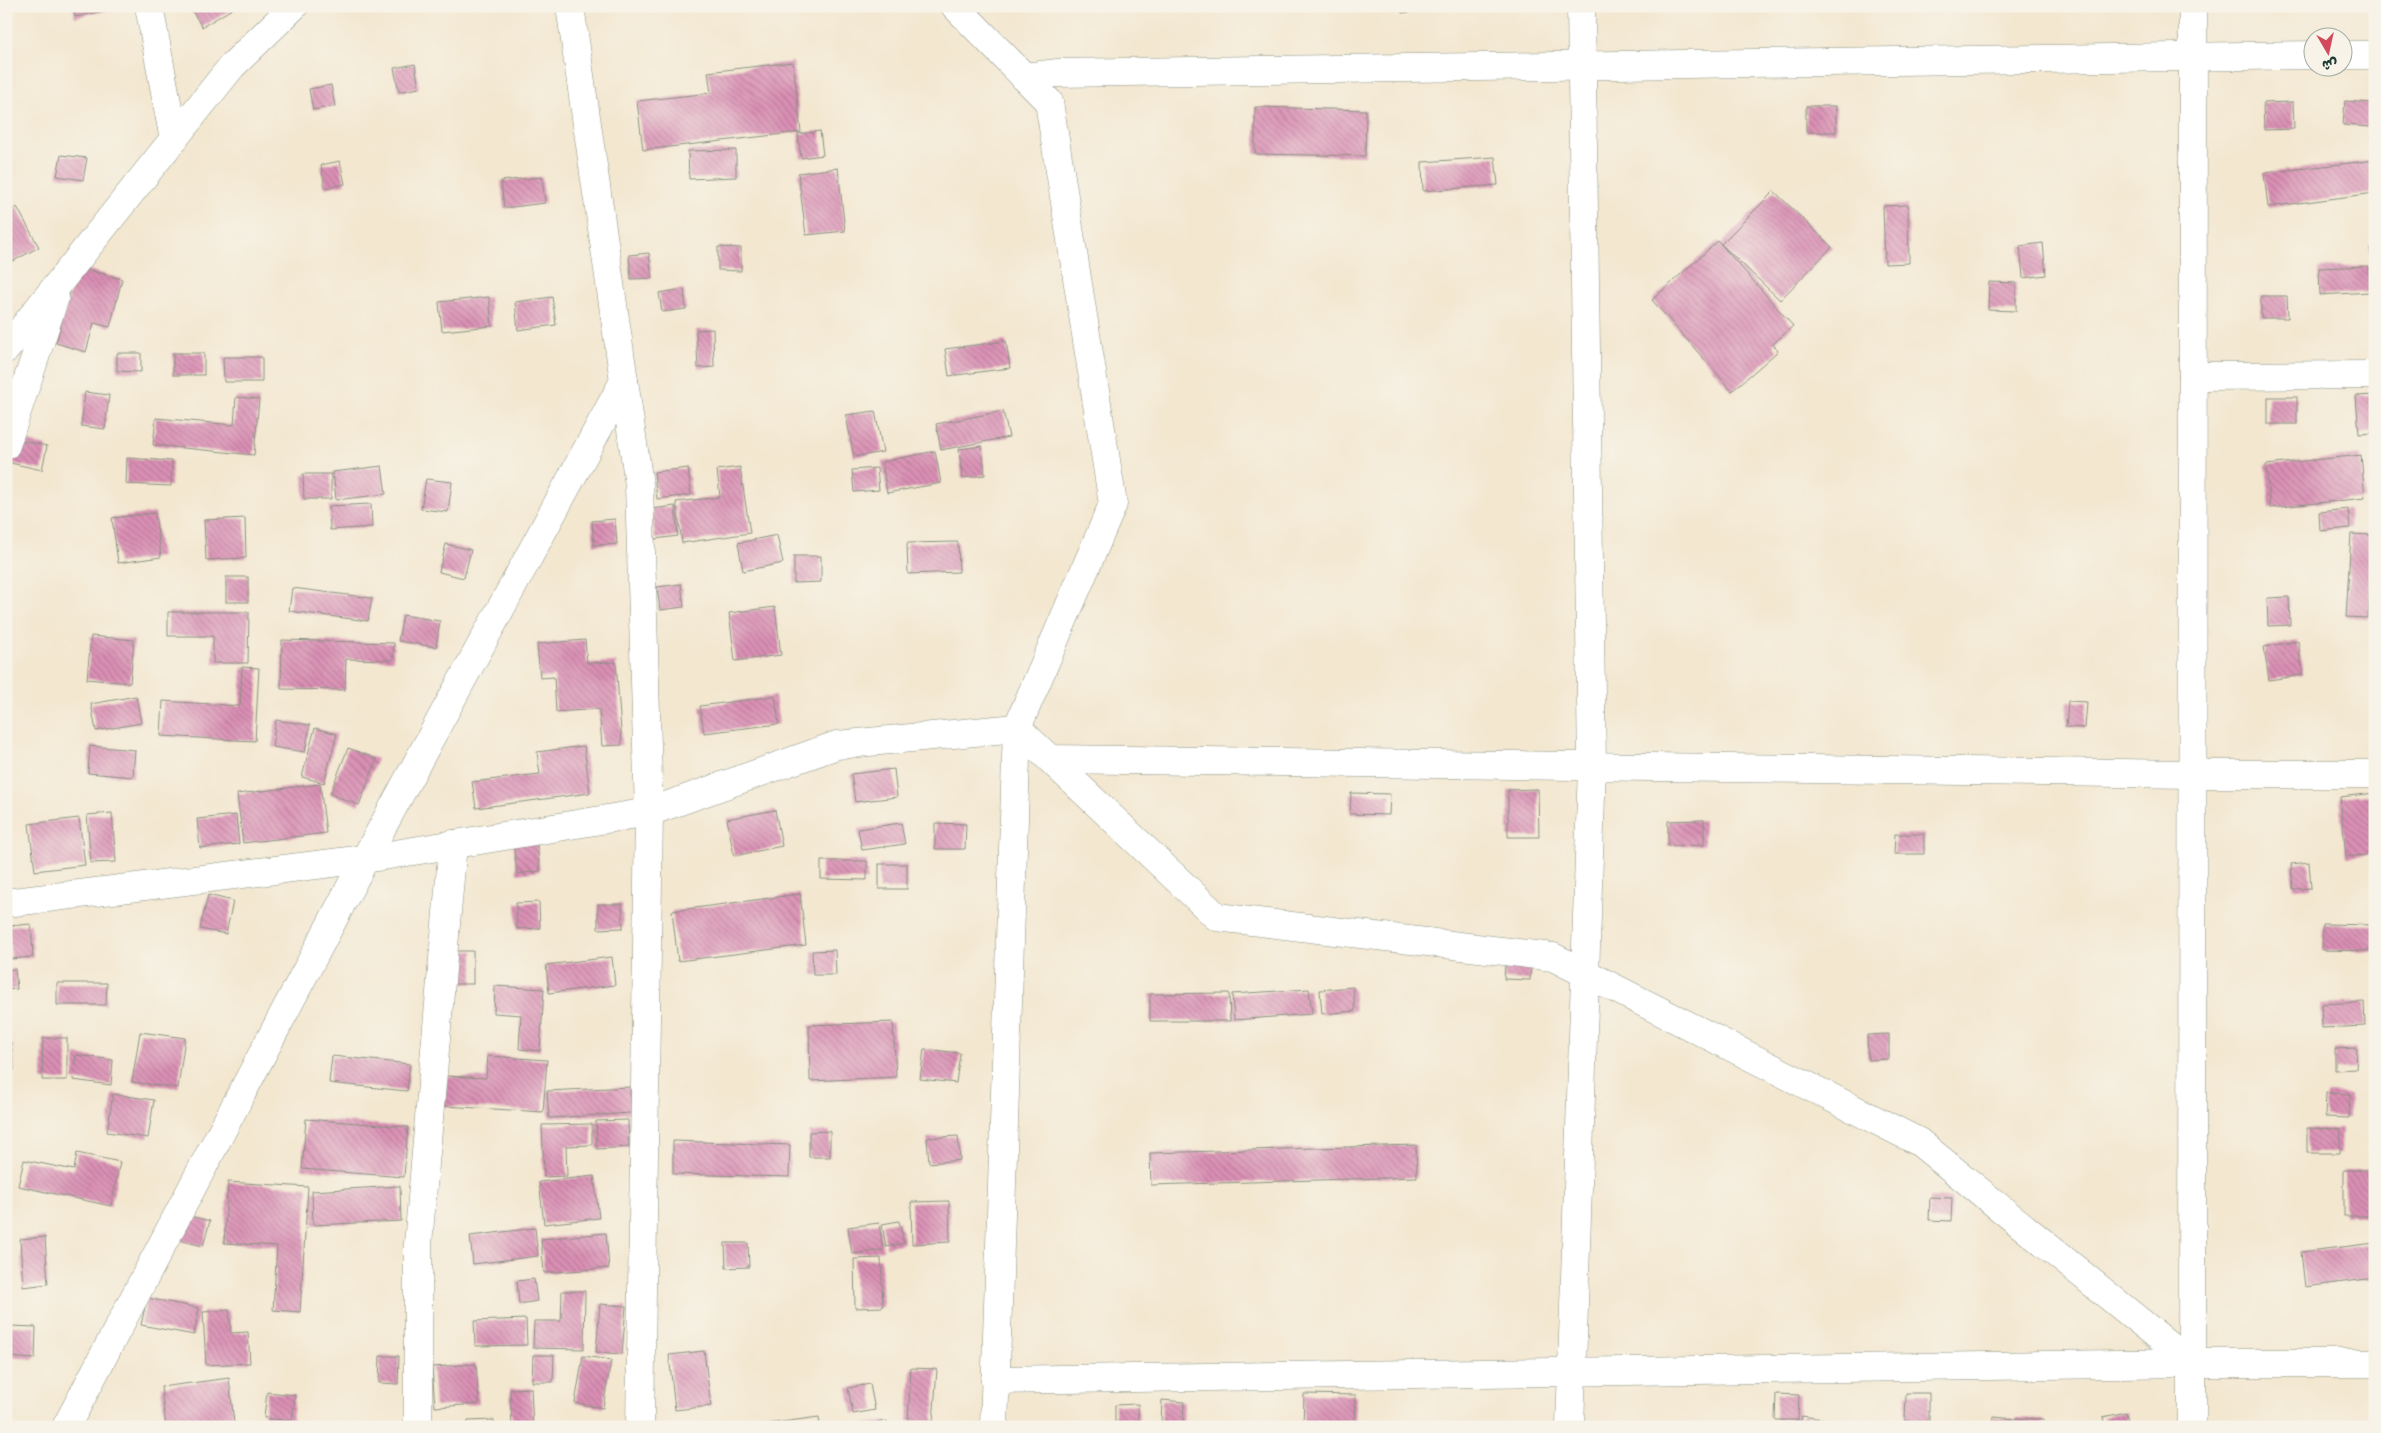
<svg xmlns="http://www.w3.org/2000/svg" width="2381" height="1433" viewBox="0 0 2381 1433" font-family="Mali,'Playpen Sans Arabic',sans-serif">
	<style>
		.building { fill: url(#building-back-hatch) }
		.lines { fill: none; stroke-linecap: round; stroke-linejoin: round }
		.minor-casing { stroke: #899282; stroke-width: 29 }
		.minor { stroke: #fff; stroke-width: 28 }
	</style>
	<defs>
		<pattern id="building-back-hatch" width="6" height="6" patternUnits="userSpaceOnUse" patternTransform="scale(1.25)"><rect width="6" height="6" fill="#db90b5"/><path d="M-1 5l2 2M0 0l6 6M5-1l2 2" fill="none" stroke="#b17794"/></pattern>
	</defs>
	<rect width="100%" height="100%" fill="#f7f3e8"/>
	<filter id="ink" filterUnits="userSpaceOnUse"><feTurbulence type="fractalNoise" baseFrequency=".02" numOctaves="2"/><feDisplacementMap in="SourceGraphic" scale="10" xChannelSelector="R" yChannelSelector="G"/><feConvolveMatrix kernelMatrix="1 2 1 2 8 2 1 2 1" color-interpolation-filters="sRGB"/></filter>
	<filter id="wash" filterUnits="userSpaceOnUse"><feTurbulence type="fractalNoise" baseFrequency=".0096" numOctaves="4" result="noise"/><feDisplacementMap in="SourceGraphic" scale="20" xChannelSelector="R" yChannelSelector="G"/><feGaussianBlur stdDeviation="1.12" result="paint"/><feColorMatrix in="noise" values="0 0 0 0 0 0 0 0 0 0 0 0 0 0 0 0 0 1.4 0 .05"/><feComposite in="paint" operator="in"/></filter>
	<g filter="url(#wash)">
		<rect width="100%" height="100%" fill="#f3e7d0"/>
		<g id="blocks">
			<!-- building -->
			<g class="building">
				<path d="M 73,6 L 117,6 L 118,8 L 75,17 Z"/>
				<path d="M 189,6 L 237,6 L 202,27 Z"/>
				<path d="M 1401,6 L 1450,6 L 1450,7 L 1402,13 Z"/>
				<path d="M 793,62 L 801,132 L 643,150 L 637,101 L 711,93 L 708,72 Z"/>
				<path d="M 415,64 L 419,88 L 399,92 L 394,68 Z"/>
				<path d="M 331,85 L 335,106 L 313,110 L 309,89 Z"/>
				<path d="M 2345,101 L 2373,103 L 2371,127 L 2343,125 Z"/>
				<path d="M 2293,102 L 2294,129 L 2264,130 L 2263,103 Z"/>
				<rect x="1806" y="106" width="30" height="26"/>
				<path d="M 1255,107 L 1366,110 L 1365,156 L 1255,154 Z"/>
				<path d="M 820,131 L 823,155 L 801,158 L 798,134 Z"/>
				<path d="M 2372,135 L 2375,135 L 2375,157 L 2371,156 Z"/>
				<path d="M 736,150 L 736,177 L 689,179 L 688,151 Z"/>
				<path d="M 61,155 L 87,158 L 83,180 L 57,176 Z"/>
				<path d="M 1495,157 L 1498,185 L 1423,191 L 1422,162 Z"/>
				<path d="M 2375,160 L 2375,193 L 2268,207 L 2264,173 Z"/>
				<path d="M 340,161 L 345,184 L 325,188 L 321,165 Z"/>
				<path d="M 838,168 L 845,231 L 806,235 L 798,173 Z"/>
				<path d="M 542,177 L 545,203 L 504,208 L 501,181 Z"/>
				<path d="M 1774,191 L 1832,247 L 1780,300 L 1721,244 Z"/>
				<path d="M 1908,205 L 1909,263 L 1885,264 L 1883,206 Z"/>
				<path d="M 17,207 L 39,247 L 6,265 L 6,213 Z"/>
				<path d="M 1718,241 L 1793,326 L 1773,344 L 1778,351 L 1732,391 L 1652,300 Z"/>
				<path d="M 2043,243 L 2046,275 L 2023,278 L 2020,246 Z"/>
				<path d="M 718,247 L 741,248 L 741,271 L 718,270 Z"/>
				<path d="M 2375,248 L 2375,277 L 2374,277 L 2370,249 Z"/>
				<path d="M 649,253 L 652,278 L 631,279 L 629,255 Z"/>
				<path d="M 2369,266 L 2370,292 L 2320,295 L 2319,268 Z"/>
				<path d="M 77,267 L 122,279 L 110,327 L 94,323 L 86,352 L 56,343 Z"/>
				<path d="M 1989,282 L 2016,283 L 2016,311 L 1988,310 Z"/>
				<path d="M 684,289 L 686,309 L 662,312 L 659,293 Z"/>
				<path d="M 2261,296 L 2287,296 L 2288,318 L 2261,318 Z"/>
				<path d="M 489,297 L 492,326 L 442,331 L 439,302 Z"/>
				<path d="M 552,297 L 556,325 L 518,330 L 515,302 Z"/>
				<path d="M 713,329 L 714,367 L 698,368 L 696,330 Z"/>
				<path d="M 1006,341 L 1010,368 L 949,376 L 945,349 Z"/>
				<path d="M 117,353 L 141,353 L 141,372 L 117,371 Z"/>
				<rect x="173" y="353" width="31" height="22"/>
				<path d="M 223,357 L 262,357 L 262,382 L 224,382 Z"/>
				<path d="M 85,392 L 109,395 L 105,429 L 81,426 Z"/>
				<path d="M 2375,395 L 2375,433 L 2359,434 L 2356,396 Z"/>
				<path d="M 236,397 L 259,399 L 254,455 L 153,445 L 156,418 L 234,425 Z"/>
				<rect x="2268" y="397" width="29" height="27"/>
				<path d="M 875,411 L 883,452 L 854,457 L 846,415 Z"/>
				<path d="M 1003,411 L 1009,437 L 941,450 L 936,424 Z"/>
				<path d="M 6,437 L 47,446 L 42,470 L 6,462 Z"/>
				<path d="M 982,446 L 985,475 L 962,478 L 959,449 Z"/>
				<path d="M 935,451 L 941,483 L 887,493 L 882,462 Z"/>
				<path d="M 2361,455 L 2365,498 L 2270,508 L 2266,465 Z"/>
				<path d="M 127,458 L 172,461 L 171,486 L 126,484 Z"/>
				<path d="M 382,466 L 386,494 L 336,500 L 333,472 Z"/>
				<path d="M 740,467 L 750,533 L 682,543 L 676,502 L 720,497 L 717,470 Z"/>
				<path d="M 688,468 L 691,495 L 657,499 L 654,472 Z"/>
				<path d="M 877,468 L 879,490 L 854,492 L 852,470 Z"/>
				<path d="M 303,474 L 331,474 L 331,499 L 304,499 Z"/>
				<path d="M 426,479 L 452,482 L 448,512 L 421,509 Z"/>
				<path d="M 371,504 L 372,527 L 330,530 L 329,506 Z"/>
				<path d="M 675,506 L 678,536 L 655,539 L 652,509 Z"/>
				<path d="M 2348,509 L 2350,528 L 2320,531 L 2319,512 Z"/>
				<path d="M 155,513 L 161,557 L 118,563 L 112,518 Z"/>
				<path d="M 245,518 L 246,558 L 206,560 L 204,520 Z"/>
				<path d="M 615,519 L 617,544 L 594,545 L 592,521 Z"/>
				<path d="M 2351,534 L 2373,535 L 2368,618 L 2346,617 Z"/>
				<path d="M 777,535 L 783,563 L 743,571 L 738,543 Z"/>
				<path d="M 958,542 L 959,572 L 908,574 L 907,543 Z"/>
				<path d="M 446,544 L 471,550 L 464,578 L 439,572 Z"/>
				<path d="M 794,556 L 821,556 L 821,582 L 794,583 Z"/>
				<rect x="226" y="577" width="22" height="25"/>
				<path d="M 681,584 L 684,607 L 660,610 L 657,587 Z"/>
				<path d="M 292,588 L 372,598 L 368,621 L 289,611 Z"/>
				<path d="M 2289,597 L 2290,625 L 2268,626 L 2267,598 Z"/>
				<path d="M 775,607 L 781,655 L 735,661 L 729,613 Z"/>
				<path d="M 168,612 L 249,612 L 248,663 L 213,663 L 213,636 L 168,636 Z"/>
				<path d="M 403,615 L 440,621 L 436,647 L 398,641 Z"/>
				<path d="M 91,636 L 134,640 L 130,683 L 87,679 Z"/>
				<path d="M 282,640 L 394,643 L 393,660 L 346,659 L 345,690 L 281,689 Z"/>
				<path d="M 585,640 L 587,663 L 616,662 L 622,745 L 602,746 L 599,709 L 556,712 L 554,677 L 540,678 L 537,644 Z"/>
				<path d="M 2298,641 L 2303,675 L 2269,680 L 2264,647 Z"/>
				<path d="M 242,667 L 259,668 L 255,741 L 161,736 L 163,701 L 240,706 Z"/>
				<path d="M 136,696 L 141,723 L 96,731 L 91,704 Z"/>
				<path d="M 775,696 L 779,724 L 704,733 L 700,706 Z"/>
				<path d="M 2068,701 L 2087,702 L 2085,728 L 2066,727 Z"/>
				<path d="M 276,720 L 310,725 L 305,752 L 272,747 Z"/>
				<path d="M 315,728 L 337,734 L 324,783 L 302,777 Z"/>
				<path d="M 90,746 L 135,750 L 133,777 L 88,773 Z"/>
				<path d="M 584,746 L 590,793 L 476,808 L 472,782 L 540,774 L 537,752 Z"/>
				<path d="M 348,748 L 377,759 L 359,805 L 330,794 Z"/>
				<path d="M 894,769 L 897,797 L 855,802 L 851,774 Z"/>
				<path d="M 320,784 L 326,833 L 243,843 L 237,794 Z"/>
				<path d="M 1538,789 L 1539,837 L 1508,837 L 1508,790 Z"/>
				<path d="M 1351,793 L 1390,794 L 1389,815 L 1350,814 Z"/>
				<path d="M 2375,793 L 2375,854 L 2346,857 L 2340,797 Z"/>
				<path d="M 775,810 L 782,846 L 734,856 L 727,819 Z"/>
				<path d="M 112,813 L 116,862 L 91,863 L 87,815 Z"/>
				<path d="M 236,815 L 239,844 L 200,848 L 197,819 Z"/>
				<path d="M 79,818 L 85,865 L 35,871 L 29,824 Z"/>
				<path d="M 1704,820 L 1704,845 L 1668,846 L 1668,821 Z"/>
				<path d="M 901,823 L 905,844 L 862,850 L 858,829 Z"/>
				<path d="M 935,823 L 966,824 L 965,849 L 935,849 Z"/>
				<path d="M 1895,834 L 1924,834 L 1924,854 L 1894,854 Z"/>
				<path d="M 536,837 L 540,871 L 517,874 L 513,841 Z"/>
				<path d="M 821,861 L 867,861 L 867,880 L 821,879 Z"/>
				<path d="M 2309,862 L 2311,888 L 2293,889 L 2291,864 Z"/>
				<rect x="879" y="864" width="28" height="25"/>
				<path d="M 800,894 L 806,945 L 678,961 L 672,911 Z"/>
				<path d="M 208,895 L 233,901 L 226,934 L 200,929 Z"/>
				<path d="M 539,902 L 540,928 L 517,929 L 516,903 Z"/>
				<path d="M 598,904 L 622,904 L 623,928 L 598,929 Z"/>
				<path d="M 31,924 L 33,957 L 11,959 L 9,926 Z"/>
				<path d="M 2323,924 L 2375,925 L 2375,951 L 2322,950 Z"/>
				<path d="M 835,950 L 836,975 L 813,975 L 812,951 Z"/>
				<rect x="450" y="951" width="23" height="33"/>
				<path d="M 1506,953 L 1532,955 L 1530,980 L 1504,979 Z"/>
				<path d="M 612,957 L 615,985 L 549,993 L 546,965 Z"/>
				<path d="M 15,969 L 17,989 L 6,990 L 6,970 Z"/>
				<path d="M 57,983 L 107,983 L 106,1005 L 57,1005 Z"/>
				<path d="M 495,986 L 544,989 L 540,1051 L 519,1049 L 521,1015 L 494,1013 Z"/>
				<path d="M 1353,987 L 1355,1011 L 1322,1014 L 1320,990 Z"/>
				<path d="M 1309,989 L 1312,1014 L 1234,1020 L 1232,994 Z"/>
				<path d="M 1229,993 L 1230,1021 L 1150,1021 L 1150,994 Z"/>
				<path d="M 2364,1002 L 2365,1026 L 2322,1028 L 2321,1004 Z"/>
				<path d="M 893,1022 L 896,1077 L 810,1081 L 809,1025 Z"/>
				<path d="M 140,1032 L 185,1038 L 178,1088 L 132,1082 Z"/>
				<path d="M 1889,1034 L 1889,1059 L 1868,1060 L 1867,1035 Z"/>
				<path d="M 43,1038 L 67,1038 L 67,1080 L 42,1080 Z"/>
				<path d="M 11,1042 L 14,1070 L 6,1071 L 6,1043 Z"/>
				<path d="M 2357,1048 L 2356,1069 L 2335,1070 L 2335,1049 Z"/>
				<path d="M 924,1049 L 960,1053 L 956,1083 L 920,1079 Z"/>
				<path d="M 76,1055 L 113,1060 L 111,1085 L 73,1080 Z"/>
				<path d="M 332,1056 L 410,1064 L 407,1091 L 329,1083 Z"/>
				<path d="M 488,1056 L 547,1060 L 543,1112 L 444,1106 L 446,1076 L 486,1078 Z"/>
				<path d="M 630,1087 L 631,1113 L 549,1118 L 547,1091 Z"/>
				<path d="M 2326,1093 L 2350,1094 L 2349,1118 L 2325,1117 Z"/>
				<path d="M 113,1094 L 154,1100 L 148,1138 L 107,1132 Z"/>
				<path d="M 306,1119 L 408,1127 L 404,1177 L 302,1169 Z"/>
				<path d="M 628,1120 L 629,1147 L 597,1149 L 596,1121 Z"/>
				<path d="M 592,1124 L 592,1145 L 566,1146 L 567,1176 L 544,1177 L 542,1125 Z"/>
				<path d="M 2307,1128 L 2341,1129 L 2340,1153 L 2307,1153 Z"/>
				<path d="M 830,1131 L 830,1157 L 809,1157 L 809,1132 Z"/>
				<path d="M 958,1136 L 960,1160 L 929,1163 L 927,1138 Z"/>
				<path d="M 673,1141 L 790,1145 L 789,1177 L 673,1174 Z"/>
				<path d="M 1416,1145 L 1417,1177 L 1151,1185 L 1150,1153 Z"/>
				<path d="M 77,1153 L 120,1162 L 111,1206 L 18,1186 L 24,1160 L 74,1170 Z"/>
				<rect x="2344" y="1170" width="31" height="46"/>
				<path d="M 594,1176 L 599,1218 L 544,1224 L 539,1182 Z"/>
				<path d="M 228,1182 L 308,1187 L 300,1312 L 273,1310 L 277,1246 L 224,1243 Z"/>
				<path d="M 400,1186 L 401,1221 L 313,1225 L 312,1191 Z"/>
				<path d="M 1930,1197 L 1952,1198 L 1951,1221 L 1929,1220 Z"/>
				<path d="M 949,1201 L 950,1242 L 912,1244 L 911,1202 Z"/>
				<path d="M 177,1213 L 210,1221 L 203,1246 L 171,1238 Z"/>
				<path d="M 899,1221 L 904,1243 L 886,1247 L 882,1224 Z"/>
				<path d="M 879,1223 L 883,1250 L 852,1254 L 848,1227 Z"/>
				<path d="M 535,1228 L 538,1256 L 473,1264 L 470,1236 Z"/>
				<path d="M 606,1233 L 609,1268 L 544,1273 L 541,1239 Z"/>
				<path d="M 45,1237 L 48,1284 L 23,1287 L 20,1239 Z"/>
				<path d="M 725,1243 L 748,1243 L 749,1267 L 726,1268 Z"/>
				<path d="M 2375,1243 L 2375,1278 L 2305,1287 L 2301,1252 Z"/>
				<path d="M 881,1258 L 883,1307 L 855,1308 L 854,1259 Z"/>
				<path d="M 534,1279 L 537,1301 L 519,1304 L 517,1281 Z"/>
				<path d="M 562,1291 L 585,1291 L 584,1349 L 533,1348 L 534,1321 L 561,1321 Z"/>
				<path d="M 147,1298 L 199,1308 L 194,1335 L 141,1325 Z"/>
				<path d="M 600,1304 L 626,1306 L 622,1354 L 596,1352 Z"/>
				<path d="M 229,1310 L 231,1333 L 248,1332 L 250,1363 L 206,1365 L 203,1312 Z"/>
				<path d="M 526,1319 L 527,1345 L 475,1346 L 474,1321 Z"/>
				<path d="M 9,1326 L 36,1327 L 35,1359 L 7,1357 Z"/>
				<path d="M 704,1351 L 711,1406 L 675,1410 L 669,1355 Z"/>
				<path d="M 533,1355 L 554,1355 L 553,1382 L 532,1382 Z"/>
				<path d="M 380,1356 L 399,1356 L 398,1384 L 379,1383 Z"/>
				<path d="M 583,1356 L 611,1360 L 603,1408 L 575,1403 Z"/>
				<path d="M 476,1364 L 479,1404 L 435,1407 L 432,1367 Z"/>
				<path d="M 911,1368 L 937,1369 L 933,1422 L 908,1421 Z"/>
				<path d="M 229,1378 L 234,1423 L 208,1427 L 166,1427 L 161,1387 Z"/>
				<path d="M 870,1384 L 875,1410 L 853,1414 L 848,1388 Z"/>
				<path d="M 531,1388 L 533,1427 L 512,1427 L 510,1389 Z"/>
				<path d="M 267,1392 L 295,1395 L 292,1421 L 264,1418 Z"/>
				<path d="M 1906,1393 L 1929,1393 L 1929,1421 L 1905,1421 Z"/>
				<path d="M 1304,1394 L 1356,1395 L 1355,1427 L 1303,1427 Z"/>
				<path d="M 1776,1394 L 1799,1395 L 1798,1420 L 1775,1420 Z"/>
				<path d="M 1162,1400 L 1184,1402 L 1183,1427 L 1161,1425 Z"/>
				<path d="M 1138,1404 L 1139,1427 L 1115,1427 L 1115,1405 Z"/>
				<path d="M 2126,1412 L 2129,1427 L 2105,1427 L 2103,1417 Z"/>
				<path d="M 1802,1416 L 1829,1420 L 1828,1427 L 1800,1427 Z"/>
				<path d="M 819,1417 L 820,1427 L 752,1427 L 752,1426 Z"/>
				<path d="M 1994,1417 L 2014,1419 L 2013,1427 L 1993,1427 Z"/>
				<path d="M 2016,1418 L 2044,1419 L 2043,1427 L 2016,1427 Z"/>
				<path d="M 494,1420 L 494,1427 L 468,1427 L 468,1421 Z"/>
				<path d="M 887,1421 L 888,1427 L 853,1427 L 853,1426 Z"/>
			</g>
		</g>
	</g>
	<g filter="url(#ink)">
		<use href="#blocks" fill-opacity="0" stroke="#899282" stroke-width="1"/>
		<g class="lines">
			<defs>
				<g id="minor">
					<path d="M 149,6 L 174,140"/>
					<path d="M 570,6 L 639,485 L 649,812 L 640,1427"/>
					<path d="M 955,6 L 1049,102 L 1113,504 L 1017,728 L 994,1427"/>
					<path d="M 2344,55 L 2375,55"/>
					<path d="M 1024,77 L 1058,73 L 2314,55"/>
					<path d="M 6,349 L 232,66 L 294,6"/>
					<path d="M 2193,376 L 2375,375"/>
					<path d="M 6,445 L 55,297"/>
					<path d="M 1050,759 L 2192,774 L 2375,774"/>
					<path d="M 6,903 L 365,859 L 649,812 L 837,745 L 1017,728 L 1217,917 L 1553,957 L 1919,1142 L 2191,1363"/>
					<path d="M 995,1380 L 2191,1363 L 2375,1363"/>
					<path d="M 66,1427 L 365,859 L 624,381"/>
					<path d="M 418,1427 L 418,1244 L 453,844"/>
					<path d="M 1570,1427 L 1592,766 L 1581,6"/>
					<path d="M 2192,1427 L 2193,6"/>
				</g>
			</defs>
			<!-- minor casing -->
			<use href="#minor" class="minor-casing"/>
			<!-- minor -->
			<use href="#minor" class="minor"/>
		</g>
	</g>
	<!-- margin -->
	<rect width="2381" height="1433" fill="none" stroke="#f7f3e8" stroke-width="25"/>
	<!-- north arrow -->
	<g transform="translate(2328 52) rotate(171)"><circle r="24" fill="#f7f3e8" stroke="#a1aaa0"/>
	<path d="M0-4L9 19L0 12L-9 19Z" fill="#d1495b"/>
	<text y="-8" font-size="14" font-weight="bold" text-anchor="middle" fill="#1f3d34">ش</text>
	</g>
</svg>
